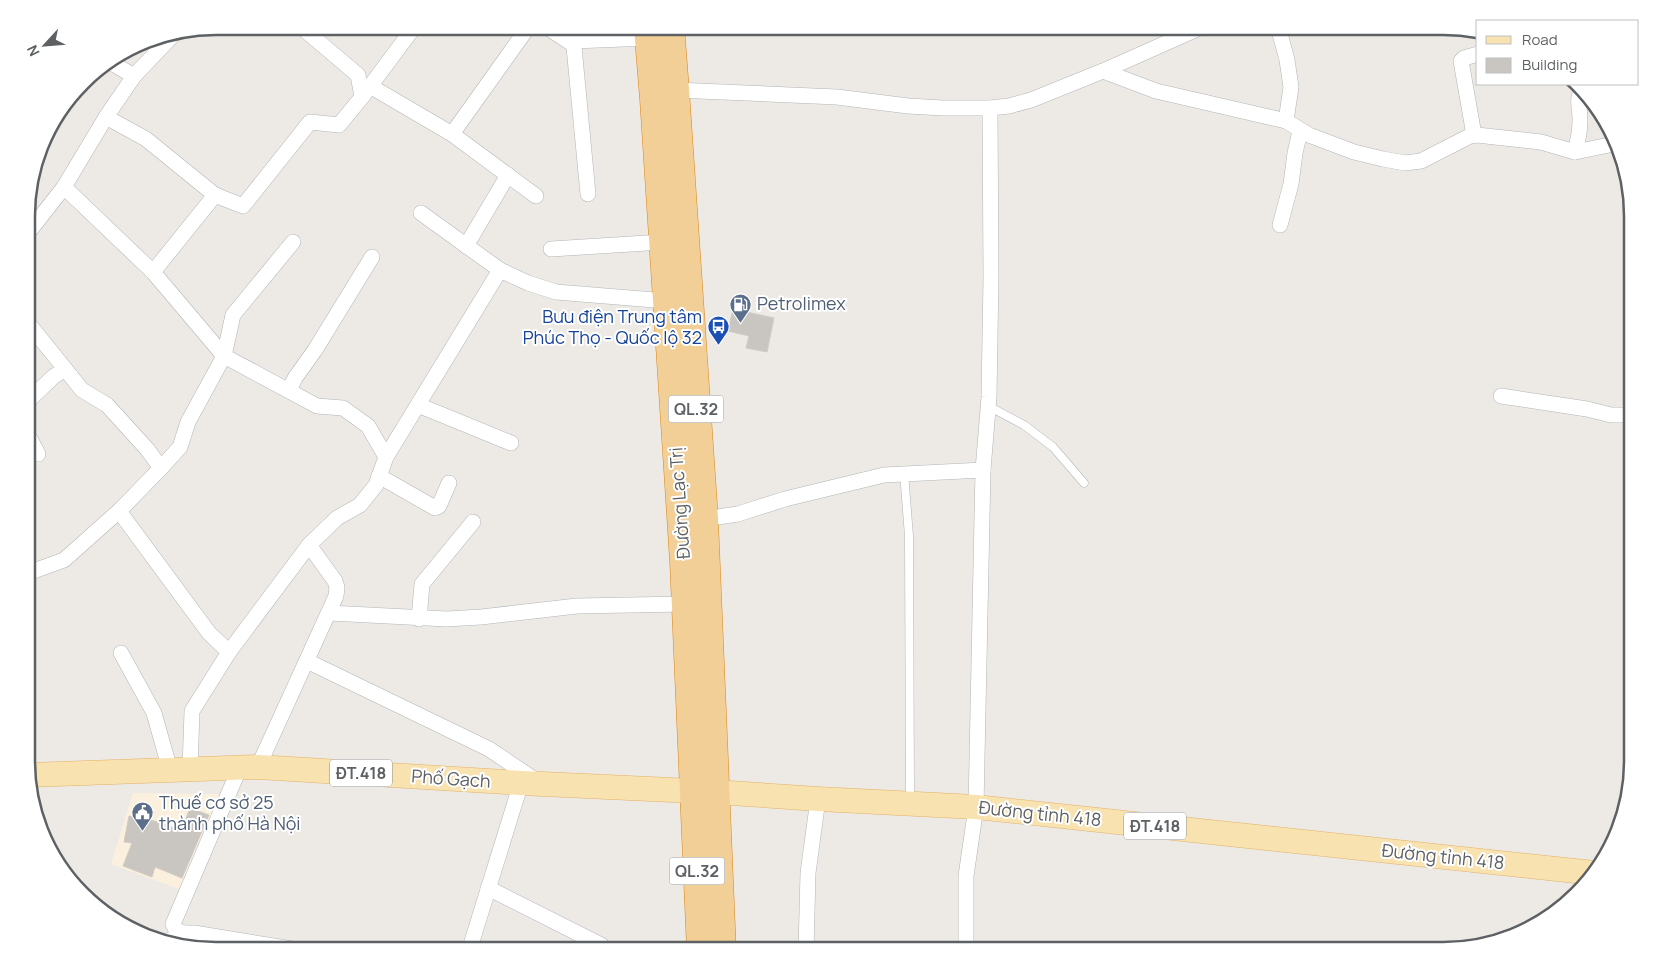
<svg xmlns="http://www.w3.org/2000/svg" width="1659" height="977" viewBox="0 0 1659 977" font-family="Manrope,sans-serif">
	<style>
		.commercial { fill: #faf0dd }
		.building { fill: #c9c5c1; stroke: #d1cbc4 }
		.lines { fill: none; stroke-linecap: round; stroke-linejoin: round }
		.lane-casing { stroke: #b2b5b8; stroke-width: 9 }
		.street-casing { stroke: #b2b5b8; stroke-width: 16 }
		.primary-casing { stroke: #e3b168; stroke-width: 25 }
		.highway-casing { stroke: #db8517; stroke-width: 29 }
		.lane { stroke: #fff; stroke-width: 8 }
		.street { stroke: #fff; stroke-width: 15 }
		.primary { stroke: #f7e2b0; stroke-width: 24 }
		.highway { stroke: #f2cf97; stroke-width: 28 }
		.labels { text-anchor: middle; stroke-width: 4; stroke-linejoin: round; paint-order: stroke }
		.shield { fill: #fff; stroke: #8e9092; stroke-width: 1 }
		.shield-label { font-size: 16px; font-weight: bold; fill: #5d6164 }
		.service-label { font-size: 18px; fill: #4e5e75; stroke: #fff; text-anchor: start }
		.transit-label { font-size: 18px; fill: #164399; stroke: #fff; text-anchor: end }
		.street-label { font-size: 18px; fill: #5d6164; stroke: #fff }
		.rim { fill: none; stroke: #5d6164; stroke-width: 2.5 }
	</style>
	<rect width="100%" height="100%" fill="#edeae5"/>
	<!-- commercial -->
	<path class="commercial" d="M 133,793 L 223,794 L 182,890 L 111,864 Z"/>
	<!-- building -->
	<g class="building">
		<path d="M 733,309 L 774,318 L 767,352 L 746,348 L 749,336 L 728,331 Z"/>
		<path d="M 190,808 L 209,815 L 182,878 L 155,867 L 152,877 L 123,866 L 132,843 L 124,842 L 129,816 L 159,822 L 181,831 Z"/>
	</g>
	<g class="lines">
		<defs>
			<g id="lane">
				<path d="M 988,406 L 1024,425 L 1053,447 L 1084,483"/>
				<path d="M 904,473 L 909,536 L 910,801"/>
			</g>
			<g id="street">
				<path d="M 300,26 L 358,75 L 362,97"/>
				<path d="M 545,26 L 574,45"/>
				<path d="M 572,26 L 588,194"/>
				<path d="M 1278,26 L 1287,60 L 1291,87 L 1286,121"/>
				<path d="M 573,41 L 649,38"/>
				<path d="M 110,62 L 134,76"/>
				<path d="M 1103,71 L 1156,91 L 1286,121 L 1309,135 L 1354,152 L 1383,159 L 1405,163 L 1421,161 L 1470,136 L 1477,135 L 1541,142 L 1575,152 L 1614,144"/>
				<path d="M 370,86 L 452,134 L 529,26"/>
				<path d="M 675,90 L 837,97 L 908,106 L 943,108 L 990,108 L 1009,106 L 1031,100 L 1103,71 L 1204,26"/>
				<path d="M 106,117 L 146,139 L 215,195"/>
				<path d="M 452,134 L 536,196"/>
				<path d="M 1474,135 L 1461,61 L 1464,58 L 1478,54"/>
				<path d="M 1575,152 C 1578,141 1580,131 1580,120 C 1580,108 1576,99 1582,88"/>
				<path d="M 421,213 L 500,270 L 528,283 L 556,292 L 667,301"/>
				<path d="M 1280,225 L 1291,184 L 1295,153 L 1300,131"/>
				<path d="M 28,233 L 64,187 L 106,117 L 134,76 L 173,35"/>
				<path d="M 293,242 L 233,315 L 224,356 L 317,406 L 343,408 L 368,426 L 386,457"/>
				<path d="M 466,246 L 508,175"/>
				<path d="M 551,249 L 663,242"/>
				<path d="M 153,272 L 215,195 L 243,206 L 310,122 L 339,125 L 362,97 L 415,26"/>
				<path d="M 28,323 L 82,390 L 107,405 L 147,449 L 161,468"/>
				<path d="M 289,390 L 295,378 L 315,350 L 372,257"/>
				<path d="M 1501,396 L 1587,409 L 1611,415 L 1632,415"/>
				<path d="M 28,401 L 53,377 L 65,369"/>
				<path d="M 418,405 L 511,443"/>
				<path d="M 28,435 L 38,454"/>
				<path d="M 983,470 L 989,397 L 991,278 L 990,108"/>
				<path d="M 379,476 L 435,508 L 439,506 L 449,483"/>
				<path d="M 119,511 L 209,633 L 229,652"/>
				<path d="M 704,519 L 738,514 L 785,499 L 884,475 L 983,470 L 976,807 L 966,876 L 966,951"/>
				<path d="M 28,573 L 64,560 L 119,511 L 161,468 L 180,447 L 188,422 L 224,356 L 153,272 L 64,187"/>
				<path d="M 329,613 L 447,619 L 481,617 L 577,606 L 685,604"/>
				<path d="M 419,619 L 422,584 L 473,522"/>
				<path d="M 121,653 L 154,713 L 170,770"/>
				<path d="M 307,661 L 489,749 L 538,782"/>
				<path d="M 240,767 L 173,924 L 176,930 L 184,933 L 194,933 L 305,951"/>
				<path d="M 258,767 L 336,596 L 337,587 L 335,581 L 309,545"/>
				<path d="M 190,769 L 192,711 L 229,652 L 309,545 L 337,518 L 360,505 L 376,485 L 386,457 L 500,270"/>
				<path d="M 488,888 L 601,945 L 601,951"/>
				<path d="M 161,942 L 168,941 L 184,933"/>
				<path d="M 469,951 L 521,783"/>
				<path d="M 806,951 L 808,873 L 818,799"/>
			</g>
			<path id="primary" d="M 28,775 L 258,767 L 521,783 L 715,792 L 818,799 L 976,807 L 1594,873"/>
			<g id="highway">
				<path d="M 648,26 L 654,99 L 684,562 L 701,951"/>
				<path d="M 670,26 L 675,90 L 704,519 L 722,951"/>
			</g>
		</defs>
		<!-- lane casing -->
		<use href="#lane" class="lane-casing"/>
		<!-- street casing -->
		<use href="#street" class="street-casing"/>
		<!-- primary casing -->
		<use href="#primary" class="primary-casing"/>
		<!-- highway casing -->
		<use href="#highway" class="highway-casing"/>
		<!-- lane -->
		<use href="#lane" class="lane"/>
		<!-- street -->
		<use href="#street" class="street"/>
		<!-- primary -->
		<use href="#primary" class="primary"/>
		<!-- highway -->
		<use href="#highway" class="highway"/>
	</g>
	<!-- icons -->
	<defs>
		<symbol id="fuel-pin" viewBox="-11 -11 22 30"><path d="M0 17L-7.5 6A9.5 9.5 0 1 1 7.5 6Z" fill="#5c6f8a" stroke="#fff"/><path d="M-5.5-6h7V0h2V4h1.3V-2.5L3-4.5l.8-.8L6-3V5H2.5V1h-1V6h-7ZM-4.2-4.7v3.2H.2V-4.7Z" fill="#fff"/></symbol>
		<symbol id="bus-pin" viewBox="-11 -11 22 30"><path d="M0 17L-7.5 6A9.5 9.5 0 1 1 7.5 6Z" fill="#1a4fb4" stroke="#fff"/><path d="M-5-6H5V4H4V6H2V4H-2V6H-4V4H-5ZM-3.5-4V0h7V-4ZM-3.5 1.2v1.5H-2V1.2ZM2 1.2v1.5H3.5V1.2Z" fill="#fff"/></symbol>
		<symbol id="civic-pin" viewBox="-11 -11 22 30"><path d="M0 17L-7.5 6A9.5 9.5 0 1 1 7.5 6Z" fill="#5c6f8a" stroke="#fff"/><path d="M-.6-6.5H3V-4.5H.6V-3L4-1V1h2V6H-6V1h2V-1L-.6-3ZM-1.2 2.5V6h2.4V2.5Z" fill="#fff"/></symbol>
	</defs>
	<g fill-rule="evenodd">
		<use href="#fuel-pin" x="728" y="292" width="25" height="34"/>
		<use href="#bus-pin" x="706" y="314" width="25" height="34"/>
		<use href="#civic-pin" x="130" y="800" width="25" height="34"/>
	</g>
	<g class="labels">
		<!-- shield labels -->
		<g class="shield">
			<rect x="668.5" y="395.5" width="55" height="27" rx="4"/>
			<rect x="330" y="759.5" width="62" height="27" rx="4"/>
			<rect x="1124" y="812.5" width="62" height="27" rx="4"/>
			<rect x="669.5" y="857.5" width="55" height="27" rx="4"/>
		</g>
		<g class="shield-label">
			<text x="696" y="415">QL.32</text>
			<text x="361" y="779">ĐT.418</text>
			<text x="1155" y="832">ĐT.418</text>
			<text x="697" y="877">QL.32</text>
		</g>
		<!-- service labels -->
		<g class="service-label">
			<text x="757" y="310">Petrolimex</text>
			<text x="159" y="809">Thuế cơ sở 25<tspan x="159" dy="21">thành phố Hà Nội</tspan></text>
		</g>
		<!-- transit labels -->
		<g class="transit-label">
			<text x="702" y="323">Bưu điện Trung tâm<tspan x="702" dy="21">Phúc Thọ - Quốc lộ 32</tspan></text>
		</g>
		<!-- street labels -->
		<g class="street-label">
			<text transform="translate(680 503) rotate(-94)" y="6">Đường Lạc Trị</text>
			<text transform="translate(451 779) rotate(4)" y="6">Phố Gạch</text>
			<text transform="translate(1040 814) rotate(6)" y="6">Đường tỉnh 418</text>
			<text transform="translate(1443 857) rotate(6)" y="6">Đường tỉnh 418</text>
		</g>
	</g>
	<!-- crop -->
	<path d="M0 0H1659V977H0ZM216 35H1443A181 181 0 0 1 1624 216V761A181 181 0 0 1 1443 942H216A181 181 0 0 1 35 761V216A181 181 0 0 1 216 35Z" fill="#fff" fill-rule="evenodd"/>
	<path class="rim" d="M216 35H1443A181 181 0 0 1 1624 216V761A181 181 0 0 1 1443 942H216A181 181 0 0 1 35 761V216A181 181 0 0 1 216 35Z"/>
	<!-- legend -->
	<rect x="1476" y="20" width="162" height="65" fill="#ffffff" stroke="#bec0c1"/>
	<rect x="1486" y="36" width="25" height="8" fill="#f7e2b0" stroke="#bec0c1"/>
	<text x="1522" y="45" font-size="15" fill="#5d6164">Road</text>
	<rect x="1486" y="58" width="25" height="15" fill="#c9c5c1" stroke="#bec0c1"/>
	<text x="1522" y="70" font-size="15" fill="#5d6164">Building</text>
	<!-- north arrow -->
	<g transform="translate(45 45) rotate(244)" stroke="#ffffff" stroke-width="4" paint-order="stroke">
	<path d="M0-4L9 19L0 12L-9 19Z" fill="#5d6164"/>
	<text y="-8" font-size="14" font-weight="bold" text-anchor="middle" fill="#5d6164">N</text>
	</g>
</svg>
